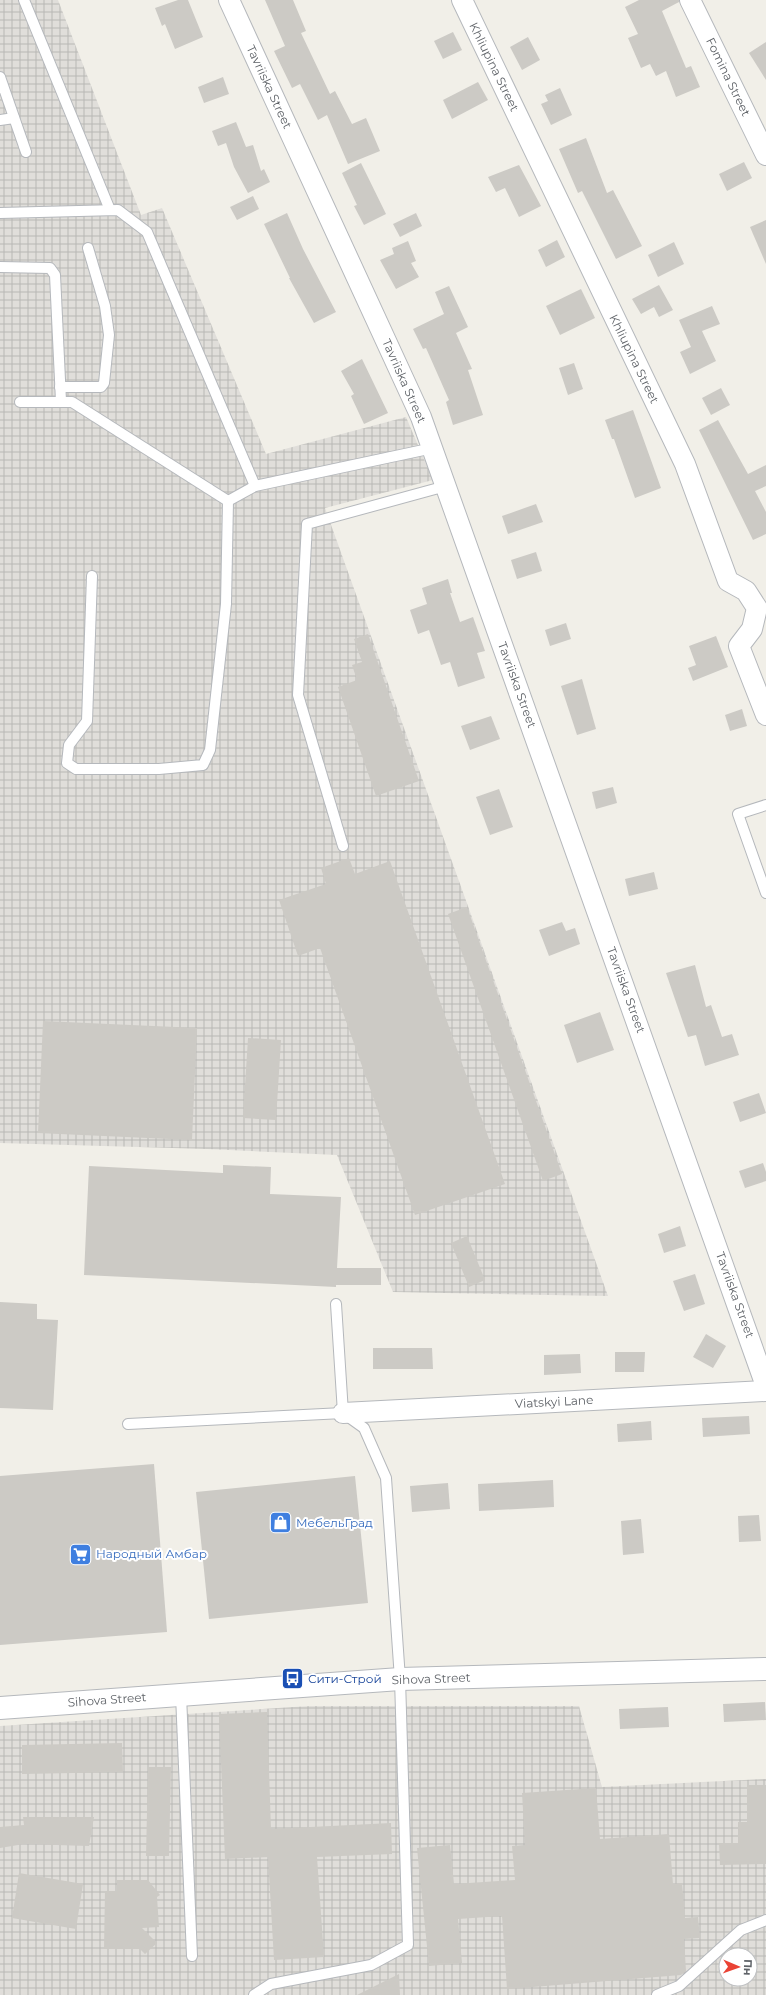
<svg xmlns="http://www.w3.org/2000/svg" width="766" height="1995" viewBox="0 0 766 1995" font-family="Montserrat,sans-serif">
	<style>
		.industrial { fill: url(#industrial-grid); fill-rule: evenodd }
		.building { fill: #cccac5 }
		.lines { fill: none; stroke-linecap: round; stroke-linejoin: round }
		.service-casing { stroke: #b5b8bc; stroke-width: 12 }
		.minor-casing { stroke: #b5b8bc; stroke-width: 22 }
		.tertiary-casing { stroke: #b5b8bc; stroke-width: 24 }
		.service { stroke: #fff; stroke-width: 10 }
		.minor { stroke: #fff; stroke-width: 20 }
		.tertiary { stroke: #fff; stroke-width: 22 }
		.labels { text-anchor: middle; stroke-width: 4; stroke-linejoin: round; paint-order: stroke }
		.street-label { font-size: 12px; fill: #5f6368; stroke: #fff }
		.shop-label { font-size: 12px; fill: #366cbe; stroke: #fff; text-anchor: start }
		.transit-label { font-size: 12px; fill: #164399; stroke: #fff; text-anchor: start }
	</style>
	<defs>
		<pattern id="industrial-grid" width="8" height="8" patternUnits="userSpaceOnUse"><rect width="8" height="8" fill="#e0deda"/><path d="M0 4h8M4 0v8" fill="none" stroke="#b9b8b5"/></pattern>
	</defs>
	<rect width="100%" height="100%" fill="#f1efe8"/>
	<!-- industrial -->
	<g class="industrial">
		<path d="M 0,0 L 58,0 L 141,215 L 162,208 L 266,454 L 406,417 L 433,480 L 325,508 L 608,1296 L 393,1292 L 337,1155 L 207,1149 L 0,1143 Z"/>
		<path d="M 310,1706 L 579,1706 L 602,1787 L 766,1779 L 766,1995 L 0,1995 L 0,1726 ZM 726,1955 L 750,1955 L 750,1979 L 726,1979 Z"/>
	</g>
	<!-- building -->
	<g class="building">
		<path d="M 178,0 L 188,0 L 203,37 L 175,49 L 165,24 L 162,26 L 155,8 Z"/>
		<path d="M 265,0 L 293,0 L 306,31 L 301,33 L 330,94 L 335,91 L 352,124 L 366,118 L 380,151 L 348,164 L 327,115 L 318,120 L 300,84 L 292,88 L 274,51 L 285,46 Z"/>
		<path d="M 639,0 L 679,0 L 679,2 L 662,11 L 686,68 L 691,66 L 700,87 L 676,97 L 666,71 L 656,76 L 650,64 L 641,68 L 628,38 L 638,34 L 625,7 Z"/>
		<path d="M 453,32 L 462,50 L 443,59 L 434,41 Z"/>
		<path d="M 528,37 L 540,60 L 522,70 L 510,47 Z"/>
		<path d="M 766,42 L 766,80 L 749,53 Z"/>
		<path d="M 223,77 L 229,94 L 204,103 L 198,87 Z"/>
		<path d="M 478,82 L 488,100 L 452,119 L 443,100 Z"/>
		<path d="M 560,88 L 572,115 L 551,125 L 541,104 L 548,101 L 545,95 Z"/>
		<path d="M 236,122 L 246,147 L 253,145 L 261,171 L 264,169 L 270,182 L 248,193 L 234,167 L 226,143 L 218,146 L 212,131 Z"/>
		<path d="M 586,138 L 607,193 L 613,190 L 642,246 L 616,259 L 582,191 L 578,193 L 559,149 Z"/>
		<path d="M 744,162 L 752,178 L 727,191 L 719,174 Z"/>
		<path d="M 361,163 L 386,214 L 364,225 L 354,206 L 357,205 L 342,173 Z"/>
		<path d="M 519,165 L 541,206 L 519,217 L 505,188 L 496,192 L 488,177 Z"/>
		<path d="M 253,196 L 259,209 L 237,220 L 230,207 Z"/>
		<path d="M 287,213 L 303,249 L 336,312 L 314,323 L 289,278 L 290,278 L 264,224 Z"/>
		<path d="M 416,213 L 422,226 L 400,237 L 393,224 Z"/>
		<path d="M 766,220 L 766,264 L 750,227 Z"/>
		<path d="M 557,240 L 565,257 L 546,267 L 538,250 Z"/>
		<path d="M 408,241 L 416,261 L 411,263 L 419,277 L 396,289 L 380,260 L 394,254 L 392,248 Z"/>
		<path d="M 674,242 L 684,264 L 658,277 L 648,255 Z"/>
		<path d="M 659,285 L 673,310 L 659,317 L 654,307 L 641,314 L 632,299 Z"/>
		<path d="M 449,286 L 468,327 L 456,333 L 472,369 L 468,370 L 483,415 L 453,425 L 446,402 L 449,400 L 426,348 L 423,349 L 413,329 L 444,314 L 435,292 Z"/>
		<path d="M 581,289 L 595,318 L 560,335 L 546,306 Z"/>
		<path d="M 712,306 L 720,324 L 702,331 L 716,361 L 690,374 L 680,352 L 691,347 L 679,320 Z"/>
		<path d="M 362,359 L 388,413 L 364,424 L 351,396 L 354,394 L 341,371 Z"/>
		<path d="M 574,363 L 583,389 L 568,395 L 559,368 Z"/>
		<path d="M 721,388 L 730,405 L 711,415 L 702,398 Z"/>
		<path d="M 633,410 L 661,488 L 635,498 L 614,439 L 612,439 L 605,420 Z"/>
		<path d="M 718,420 L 748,474 L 766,465 L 766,486 L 755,491 L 766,512 L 766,534 L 753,540 L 699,430 Z"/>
		<path d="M 536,504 L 543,522 L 508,534 L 502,516 Z"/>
		<path d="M 536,552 L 542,571 L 517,579 L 511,560 Z"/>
		<path d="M 448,579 L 452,593 L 450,593 L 460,622 L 473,617 L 485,651 L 477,653 L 485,678 L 458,687 L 450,662 L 441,665 L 429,630 L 418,634 L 410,610 L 427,604 L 422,588 Z"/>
		<path d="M 566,623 L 571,639 L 550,646 L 545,630 Z"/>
		<path d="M 368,634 L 419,781 L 376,796 L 338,687 L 357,680 L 352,665 L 362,662 L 354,639 Z"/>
		<path d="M 716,636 L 728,667 L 693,681 L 688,668 L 696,665 L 689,646 Z"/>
		<path d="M 582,679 L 596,729 L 577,735 L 561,686 Z"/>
		<path d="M 742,709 L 747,726 L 730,731 L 725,715 Z"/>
		<path d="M 491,716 L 500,739 L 470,750 L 461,726 Z"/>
		<path d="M 613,787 L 617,803 L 596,809 L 592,792 Z"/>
		<path d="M 499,789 L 513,827 L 490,835 L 476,797 Z"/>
		<path d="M 349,858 L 355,874 L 390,861 L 505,1184 L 415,1215 L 320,948 L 298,956 L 279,900 L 326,884 L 321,868 Z"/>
		<path d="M 654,872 L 658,889 L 629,896 L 625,879 Z"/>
		<path d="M 467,907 L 562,1174 L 543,1181 L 448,914 Z"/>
		<path d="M 562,922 L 566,931 L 575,928 L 580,944 L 549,956 L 539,930 Z"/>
		<path d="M 695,965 L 706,1007 L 711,1005 L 722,1037 L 732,1034 L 739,1055 L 705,1066 L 696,1035 L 688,1037 L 666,973 Z"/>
		<path d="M 600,1012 L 614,1050 L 577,1063 L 564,1025 Z"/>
		<path d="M 43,1021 L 197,1028 L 192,1140 L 38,1133 Z"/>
		<path d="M 248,1038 L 281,1040 L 276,1120 L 243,1118 Z"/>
		<path d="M 759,1093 L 766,1113 L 740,1122 L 733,1102 Z"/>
		<path d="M 763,1163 L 766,1172 L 766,1181 L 745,1188 L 739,1171 Z"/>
		<path d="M 223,1165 L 271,1167 L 270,1194 L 341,1197 L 337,1268 L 381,1268 L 381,1285 L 336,1285 L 336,1287 L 84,1275 L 89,1166 L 223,1173 Z"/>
		<path d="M 680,1226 L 686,1246 L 664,1253 L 658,1234 Z"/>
		<path d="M 467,1236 L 485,1280 L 469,1287 L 451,1243 Z"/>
		<path d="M 695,1274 L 705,1304 L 684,1311 L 673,1281 Z"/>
		<path d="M 0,1302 L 37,1304 L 37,1319 L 58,1320 L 53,1410 L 0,1408 Z"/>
		<path d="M 706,1334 L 726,1346 L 713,1368 L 693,1357 Z"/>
		<path d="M 373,1348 L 432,1348 L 433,1369 L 373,1369 Z"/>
		<path d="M 615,1352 L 645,1352 L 644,1372 L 615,1372 Z"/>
		<path d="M 580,1354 L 581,1373 L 544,1375 L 544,1355 Z"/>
		<path d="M 749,1416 L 750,1434 L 703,1437 L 702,1418 Z"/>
		<path d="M 651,1421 L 652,1440 L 618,1442 L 617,1424 Z"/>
		<path d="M 154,1464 L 167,1632 L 0,1645 L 0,1476 Z"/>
		<path d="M 355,1476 L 368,1603 L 209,1619 L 196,1492 Z"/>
		<path d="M 553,1480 L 554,1507 L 479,1511 L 478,1484 Z"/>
		<path d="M 448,1483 L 450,1509 L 412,1512 L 410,1486 Z"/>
		<path d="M 759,1515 L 761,1541 L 739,1542 L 738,1516 Z"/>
		<path d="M 641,1519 L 644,1553 L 623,1555 L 621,1521 Z"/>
		<path d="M 765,1702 L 766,1720 L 724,1722 L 723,1704 Z"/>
		<path d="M 668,1707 L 669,1727 L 620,1729 L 619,1709 Z"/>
		<path d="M 267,1712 L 271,1829 L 391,1823 L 392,1854 L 317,1857 L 324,1957 L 274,1960 L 268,1857 L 225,1859 L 219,1714 Z"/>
		<path d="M 122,1743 L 123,1772 L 22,1774 L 22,1745 Z"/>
		<path d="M 148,1767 L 171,1767 L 169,1856 L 146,1856 Z"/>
		<path d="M 747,1785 L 766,1785 L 766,1864 L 720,1865 L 719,1843 L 738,1843 L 738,1822 L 747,1822 Z"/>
		<path d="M 596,1788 L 600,1839 L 669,1834 L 673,1884 L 682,1883 L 685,1918 L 698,1917 L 700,1938 L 684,1939 L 686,1971 L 681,1975 L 507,1989 L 502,1916 L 458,1919 L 462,1963 L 429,1966 L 417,1848 L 450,1845 L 454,1884 L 515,1880 L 512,1846 L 525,1845 L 522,1793 Z"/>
		<path d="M 23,1817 L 94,1817 L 89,1846 L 24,1844 L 0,1848 L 0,1827 L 24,1825 Z"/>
		<path d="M 19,1873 L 83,1884 L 76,1929 L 12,1918 Z"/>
		<path d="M 117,1880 L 148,1880 L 160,1895 L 157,1897 L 159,1927 L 142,1928 L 157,1943 L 145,1954 L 140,1949 L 104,1949 L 105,1891 L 117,1891 Z"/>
		<path d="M 399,1974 L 400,1995 L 357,1995 Z"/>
	</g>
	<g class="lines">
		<defs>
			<g id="service">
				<path d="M 24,0 L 110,210"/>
				<path d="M 0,77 L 26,152"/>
				<path d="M 0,120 L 14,118"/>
				<path d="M 0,213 L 118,210 L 147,232 L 255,486"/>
				<path d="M 0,267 L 50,268 L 55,275 L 61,401"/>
				<path d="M 60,387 L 101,387 L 104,383 L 109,335 L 105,306 L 88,248"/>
				<path d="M 20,402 L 72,402 L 228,501"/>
				<path d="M 92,576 L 87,721 L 69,745 L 67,763 L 76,769 L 159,769 L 203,765 L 210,750 L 226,604 L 228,501 L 255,486 L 433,448"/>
				<path d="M 766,805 L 738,814 L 766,893"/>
				<path d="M 343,846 L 298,695 L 307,524 L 446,486"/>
				<path d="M 128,1424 L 343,1413"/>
				<path d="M 181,1695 L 192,1956"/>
				<path d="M 254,1995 L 271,1984 L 371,1965 L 408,1945 L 400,1679 L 386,1478 L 364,1428 L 343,1413 L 336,1304"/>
				<path d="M 657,1995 L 679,1986 L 741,1930 L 766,1920"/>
			</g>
			<g id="minor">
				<path d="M 229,0 L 421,417 L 766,1386"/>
				<path d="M 462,0 L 685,464 L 728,581 L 746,591 L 757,608 L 752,629 L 739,646 L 766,715"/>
				<path d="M 690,0 L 766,155"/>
				<path d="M 343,1413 L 766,1391"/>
			</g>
			<path id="tertiary" d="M 0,1708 L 400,1679 L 766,1669"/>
		</defs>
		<!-- service casing -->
		<use href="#service" class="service-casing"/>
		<!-- minor casing -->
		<use href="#minor" class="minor-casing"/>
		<!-- tertiary casing -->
		<use href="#tertiary" class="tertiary-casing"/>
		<!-- service -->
		<use href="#service" class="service"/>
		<!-- minor -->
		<use href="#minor" class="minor"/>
		<!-- tertiary -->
		<use href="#tertiary" class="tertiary"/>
	</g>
	<!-- icons -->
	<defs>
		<symbol id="shop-square" viewBox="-11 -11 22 22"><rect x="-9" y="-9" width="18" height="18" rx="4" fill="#3f7fe0" stroke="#fff"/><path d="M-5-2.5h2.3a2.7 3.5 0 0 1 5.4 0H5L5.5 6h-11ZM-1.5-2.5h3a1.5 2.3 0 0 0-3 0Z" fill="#fff"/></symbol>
		<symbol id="supermarket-square" viewBox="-11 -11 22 22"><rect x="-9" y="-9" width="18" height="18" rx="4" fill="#3f7fe0" stroke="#fff"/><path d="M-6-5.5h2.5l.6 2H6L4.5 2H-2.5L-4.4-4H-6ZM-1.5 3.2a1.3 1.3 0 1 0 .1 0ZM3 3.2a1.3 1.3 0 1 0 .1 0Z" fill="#fff"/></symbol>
		<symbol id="bus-square" viewBox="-11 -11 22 22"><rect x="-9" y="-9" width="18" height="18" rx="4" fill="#1a4fb4" stroke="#fff"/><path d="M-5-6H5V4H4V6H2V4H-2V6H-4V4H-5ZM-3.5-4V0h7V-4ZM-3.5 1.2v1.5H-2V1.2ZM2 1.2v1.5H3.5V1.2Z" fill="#fff"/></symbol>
	</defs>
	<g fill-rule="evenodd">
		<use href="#shop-square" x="268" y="1510" width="25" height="25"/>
		<use href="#supermarket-square" x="68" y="1542" width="25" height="25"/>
		<use href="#bus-square" x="280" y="1666" width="25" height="25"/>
	</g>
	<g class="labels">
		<!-- street labels -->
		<g class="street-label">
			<text transform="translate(494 67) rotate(64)" y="4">Khliupina Street</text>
			<text transform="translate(728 77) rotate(64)" y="4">Fomina Street</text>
			<text transform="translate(269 87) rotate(65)" y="4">Tavriiska Street</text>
			<text transform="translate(634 359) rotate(64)" y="4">Khliupina Street</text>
			<text transform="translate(404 381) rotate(66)" y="4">Tavriiska Street</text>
			<text transform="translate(517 685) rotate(70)" y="4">Tavriiska Street</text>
			<text transform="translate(626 990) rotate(70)" y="4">Tavriiska Street</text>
			<text transform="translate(735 1295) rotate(70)" y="4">Tavriiska Street</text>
			<text transform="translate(554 1402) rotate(-3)" y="4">Viatskyi Lane</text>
			<text transform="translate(431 1679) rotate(-2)" y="4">Sihova Street</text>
			<text transform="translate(107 1700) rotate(-4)" y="4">Sihova Street</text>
		</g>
		<!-- shop labels -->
		<g class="shop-label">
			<text x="296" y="1527">МебельГрад</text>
			<text x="96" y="1558">Народный Амбар</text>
		</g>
		<!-- transit labels -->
		<g class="transit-label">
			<text x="308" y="1683">Сити-Строй</text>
		</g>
	</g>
	<!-- north arrow -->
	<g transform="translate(738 1967) rotate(92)"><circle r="19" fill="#ffffff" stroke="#bfc1c3"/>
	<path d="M0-3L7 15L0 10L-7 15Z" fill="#ea4335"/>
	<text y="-6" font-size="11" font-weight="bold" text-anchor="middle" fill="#5f6368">Пн</text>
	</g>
</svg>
